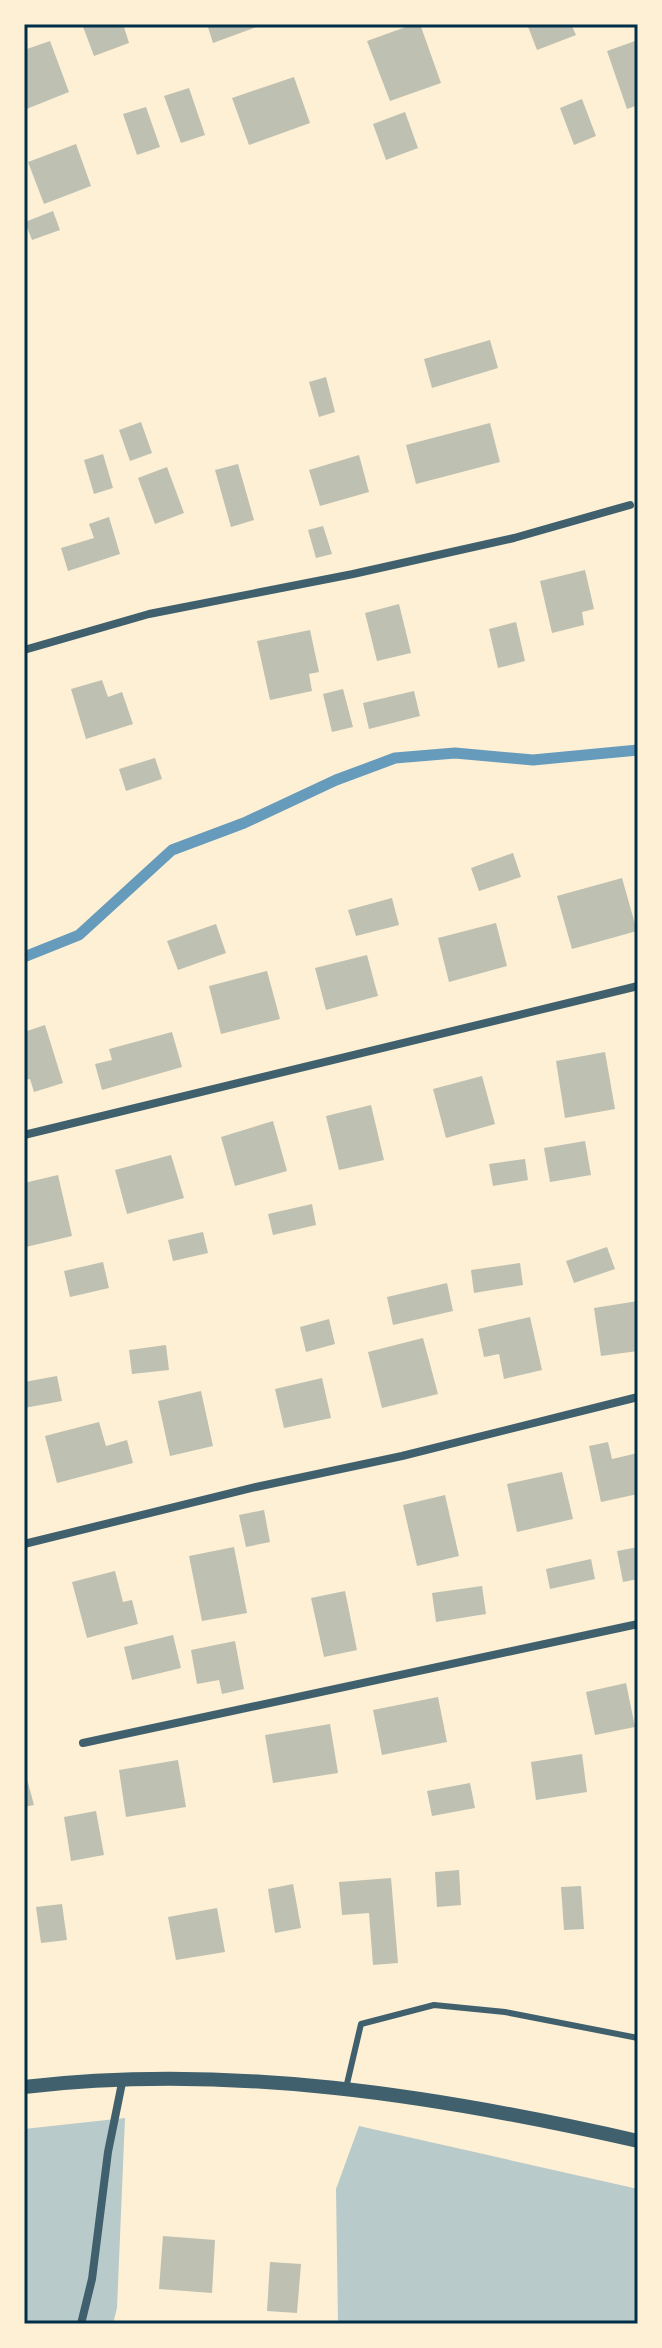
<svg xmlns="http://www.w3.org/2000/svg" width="662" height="2348" viewBox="0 0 662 2348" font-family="'Nunito Sans',sans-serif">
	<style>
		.green { fill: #b9caca }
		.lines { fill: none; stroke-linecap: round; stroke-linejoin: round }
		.stream { stroke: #669bbc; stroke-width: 11 }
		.building { fill: #bec0b2 }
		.service { stroke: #3f606c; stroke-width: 6 }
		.minor { stroke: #3f606c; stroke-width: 8 }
		.tertiary { stroke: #3f606c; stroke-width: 14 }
		.neatline { fill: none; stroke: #003049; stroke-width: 3 }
	</style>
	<rect width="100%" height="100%" fill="#fdf0d5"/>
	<!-- green -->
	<g class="green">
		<path d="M 125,2118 L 117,2308 L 113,2324 L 24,2324 L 24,2129 Z"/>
		<path d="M 359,2126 L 638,2189 L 638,2324 L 338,2324 L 336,2189 Z"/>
	</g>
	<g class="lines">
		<!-- stream -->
		<path class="stream" d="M 24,957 L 79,935 L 172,850 L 244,823 L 336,780 L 395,758 L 455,753 L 533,760 L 638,750"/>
	</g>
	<!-- building -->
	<g class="building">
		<path d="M 82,24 L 123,24 L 129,43 L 94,56 Z"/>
		<path d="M 207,24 L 265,24 L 213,43 Z"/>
		<path d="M 414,24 L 420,24 L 441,83 L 390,101 L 367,41 Z"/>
		<path d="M 527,24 L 571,24 L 576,35 L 537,50 Z"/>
		<path d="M 638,40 L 638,105 L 627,109 L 607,51 Z"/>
		<path d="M 50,41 L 69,92 L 24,110 L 24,50 Z"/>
		<path d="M 294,77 L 310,123 L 249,145 L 232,98 Z"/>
		<path d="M 189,88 L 205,135 L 181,143 L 164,96 Z"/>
		<path d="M 582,99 L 596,136 L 574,145 L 560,108 Z"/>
		<path d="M 146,107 L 160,147 L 137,155 L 123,114 Z"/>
		<path d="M 405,112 L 418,148 L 386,160 L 373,124 Z"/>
		<path d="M 76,144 L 91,186 L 44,204 L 28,162 Z"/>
		<path d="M 53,211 L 60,230 L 32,240 L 25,222 Z"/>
		<path d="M 490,340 L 498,368 L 432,388 L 424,359 Z"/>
		<path d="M 326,377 L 335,412 L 319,417 L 309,382 Z"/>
		<path d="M 141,422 L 152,453 L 130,461 L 119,430 Z"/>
		<path d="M 490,423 L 500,462 L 416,484 L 406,445 Z"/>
		<path d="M 103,454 L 113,488 L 94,494 L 84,460 Z"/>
		<path d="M 359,455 L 369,492 L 320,506 L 309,470 Z"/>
		<path d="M 238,464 L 254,520 L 231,527 L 215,470 Z"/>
		<path d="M 167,467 L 184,513 L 155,524 L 138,478 Z"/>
		<path d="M 109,517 L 120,554 L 68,571 L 61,548 L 94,538 L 89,524 Z"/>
		<path d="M 323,526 L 332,554 L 316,558 L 308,530 Z"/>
		<path d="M 585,570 L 594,609 L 582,612 L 584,625 L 552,633 L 540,581 Z"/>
		<path d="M 399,604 L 411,653 L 377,661 L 365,613 Z"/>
		<path d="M 516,622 L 525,661 L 498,668 L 489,629 Z"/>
		<path d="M 310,630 L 319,672 L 309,674 L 312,691 L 270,700 L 257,641 Z"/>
		<path d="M 102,680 L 108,697 L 122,692 L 133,724 L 86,739 L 71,689 Z"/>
		<path d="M 343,689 L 353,727 L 332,732 L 323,694 Z"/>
		<path d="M 414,691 L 420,716 L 369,729 L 363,703 Z"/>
		<path d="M 155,758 L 162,779 L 126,791 L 119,769 Z"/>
		<path d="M 513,853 L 521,877 L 479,891 L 471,868 Z"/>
		<path d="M 622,878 L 637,931 L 572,949 L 557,896 Z"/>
		<path d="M 392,898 L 399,925 L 356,936 L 348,910 Z"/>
		<path d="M 496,923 L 507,966 L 449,982 L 438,938 Z"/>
		<path d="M 216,924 L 226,953 L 178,970 L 167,941 Z"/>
		<path d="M 367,955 L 378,996 L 326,1010 L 315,968 Z"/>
		<path d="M 267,971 L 280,1019 L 221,1034 L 209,986 Z"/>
		<path d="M 45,1025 L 63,1083 L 34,1092 L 30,1079 L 24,1080 L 24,1032 Z"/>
		<path d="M 172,1032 L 182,1067 L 102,1090 L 95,1064 L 112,1060 L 109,1049 Z"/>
		<path d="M 605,1052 L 615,1109 L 565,1118 L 556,1061 Z"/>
		<path d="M 482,1076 L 495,1124 L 446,1138 L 433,1089 Z"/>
		<path d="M 371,1105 L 384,1160 L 339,1170 L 326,1116 Z"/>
		<path d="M 273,1121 L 287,1171 L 235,1186 L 221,1137 Z"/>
		<path d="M 585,1141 L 591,1175 L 550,1182 L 544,1148 Z"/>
		<path d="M 171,1155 L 184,1198 L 127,1214 L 115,1170 Z"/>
		<path d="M 525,1159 L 528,1180 L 493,1186 L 489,1164 Z"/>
		<path d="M 58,1175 L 72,1236 L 26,1247 L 24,1183 Z"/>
		<path d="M 312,1204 L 316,1225 L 273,1235 L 268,1214 Z"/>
		<path d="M 203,1232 L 208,1253 L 173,1261 L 168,1240 Z"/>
		<path d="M 607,1247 L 615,1269 L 574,1283 L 566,1261 Z"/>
		<path d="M 103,1262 L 109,1288 L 70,1297 L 64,1271 Z"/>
		<path d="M 520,1263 L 523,1285 L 474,1293 L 471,1270 Z"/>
		<path d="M 447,1283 L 453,1311 L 393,1325 L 387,1297 Z"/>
		<path d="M 638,1301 L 638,1351 L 601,1356 L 594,1308 Z"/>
		<path d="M 530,1317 L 542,1370 L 504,1379 L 499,1354 L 484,1357 L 478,1329 Z"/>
		<path d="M 329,1319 L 335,1344 L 306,1352 L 300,1327 Z"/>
		<path d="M 423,1338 L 438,1394 L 382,1408 L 368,1352 Z"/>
		<path d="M 166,1345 L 169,1370 L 132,1374 L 129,1350 Z"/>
		<path d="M 57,1376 L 62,1401 L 24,1408 L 24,1382 Z"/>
		<path d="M 322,1378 L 331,1418 L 284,1428 L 275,1389 Z"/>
		<path d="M 201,1391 L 213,1446 L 170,1456 L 158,1401 Z"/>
		<path d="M 99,1422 L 106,1446 L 127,1440 L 133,1463 L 57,1483 L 45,1436 Z"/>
		<path d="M 608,1442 L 612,1459 L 638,1453 L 638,1494 L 601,1502 L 589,1446 Z"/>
		<path d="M 562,1472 L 573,1519 L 517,1532 L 507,1484 Z"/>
		<path d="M 445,1495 L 459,1556 L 417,1566 L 403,1505 Z"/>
		<path d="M 264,1510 L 270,1542 L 246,1547 L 239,1515 Z"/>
		<path d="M 234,1547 L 247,1613 L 202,1621 L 189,1556 Z"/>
		<path d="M 638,1547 L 638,1579 L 623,1582 L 617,1551 Z"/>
		<path d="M 591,1559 L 595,1579 L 550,1589 L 546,1569 Z"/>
		<path d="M 115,1571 L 123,1602 L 132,1600 L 138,1624 L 87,1638 L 72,1582 Z"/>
		<path d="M 482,1586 L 486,1614 L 436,1622 L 432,1593 Z"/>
		<path d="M 345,1591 L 357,1650 L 324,1657 L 311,1598 Z"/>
		<path d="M 173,1635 L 181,1668 L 132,1680 L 124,1647 Z"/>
		<path d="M 235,1641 L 244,1689 L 222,1694 L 219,1680 L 197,1684 L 191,1650 Z"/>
		<path d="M 626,1683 L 635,1727 L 595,1735 L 586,1692 Z"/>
		<path d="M 438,1697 L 447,1742 L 382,1755 L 373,1710 Z"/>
		<path d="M 330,1724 L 338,1773 L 273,1783 L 265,1735 Z"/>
		<path d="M 582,1754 L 587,1792 L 536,1800 L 531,1762 Z"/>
		<path d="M 178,1760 L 186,1807 L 126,1817 L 119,1770 Z"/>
		<path d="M 24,1768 L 34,1805 L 24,1807 Z"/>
		<path d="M 470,1783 L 475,1808 L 432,1816 L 427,1791 Z"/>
		<path d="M 96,1811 L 104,1855 L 71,1861 L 64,1817 Z"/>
		<path d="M 459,1870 L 461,1905 L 437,1907 L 435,1872 Z"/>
		<path d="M 391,1878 L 398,1963 L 373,1965 L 369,1913 L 342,1915 L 339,1882 Z"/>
		<path d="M 293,1884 L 301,1928 L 275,1933 L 268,1889 Z"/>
		<path d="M 581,1886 L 584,1929 L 564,1930 L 561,1887 Z"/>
		<path d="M 62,1904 L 67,1940 L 41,1943 L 36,1907 Z"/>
		<path d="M 217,1908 L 225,1952 L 176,1960 L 168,1917 Z"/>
		<path d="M 163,2236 L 215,2240 L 212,2293 L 159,2289 Z"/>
		<path d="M 270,2262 L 301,2264 L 297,2313 L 267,2311 Z"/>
	</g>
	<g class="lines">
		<!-- service -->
		<path class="service" d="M 346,2088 L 361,2024 L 434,2005 L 505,2012 L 638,2038"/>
		<!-- minor -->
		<g class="minor">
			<path d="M 24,650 L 149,614 L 353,574 L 514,538 L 630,505"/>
			<path d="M 24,1135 L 638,986"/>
			<path d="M 24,1544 L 256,1487 L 402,1456 L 638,1397"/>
			<path d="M 83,1743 L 638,1624"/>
			<path d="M 81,2324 L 92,2279 L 108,2152 L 123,2078"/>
		</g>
		<!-- tertiary -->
		<path class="tertiary" d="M 24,2087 C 231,2063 436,2095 638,2141"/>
	</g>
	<!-- border -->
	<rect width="662" height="2348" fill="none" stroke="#fdf0d5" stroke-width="52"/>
	<rect x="26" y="26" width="610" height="2296" class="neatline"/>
</svg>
